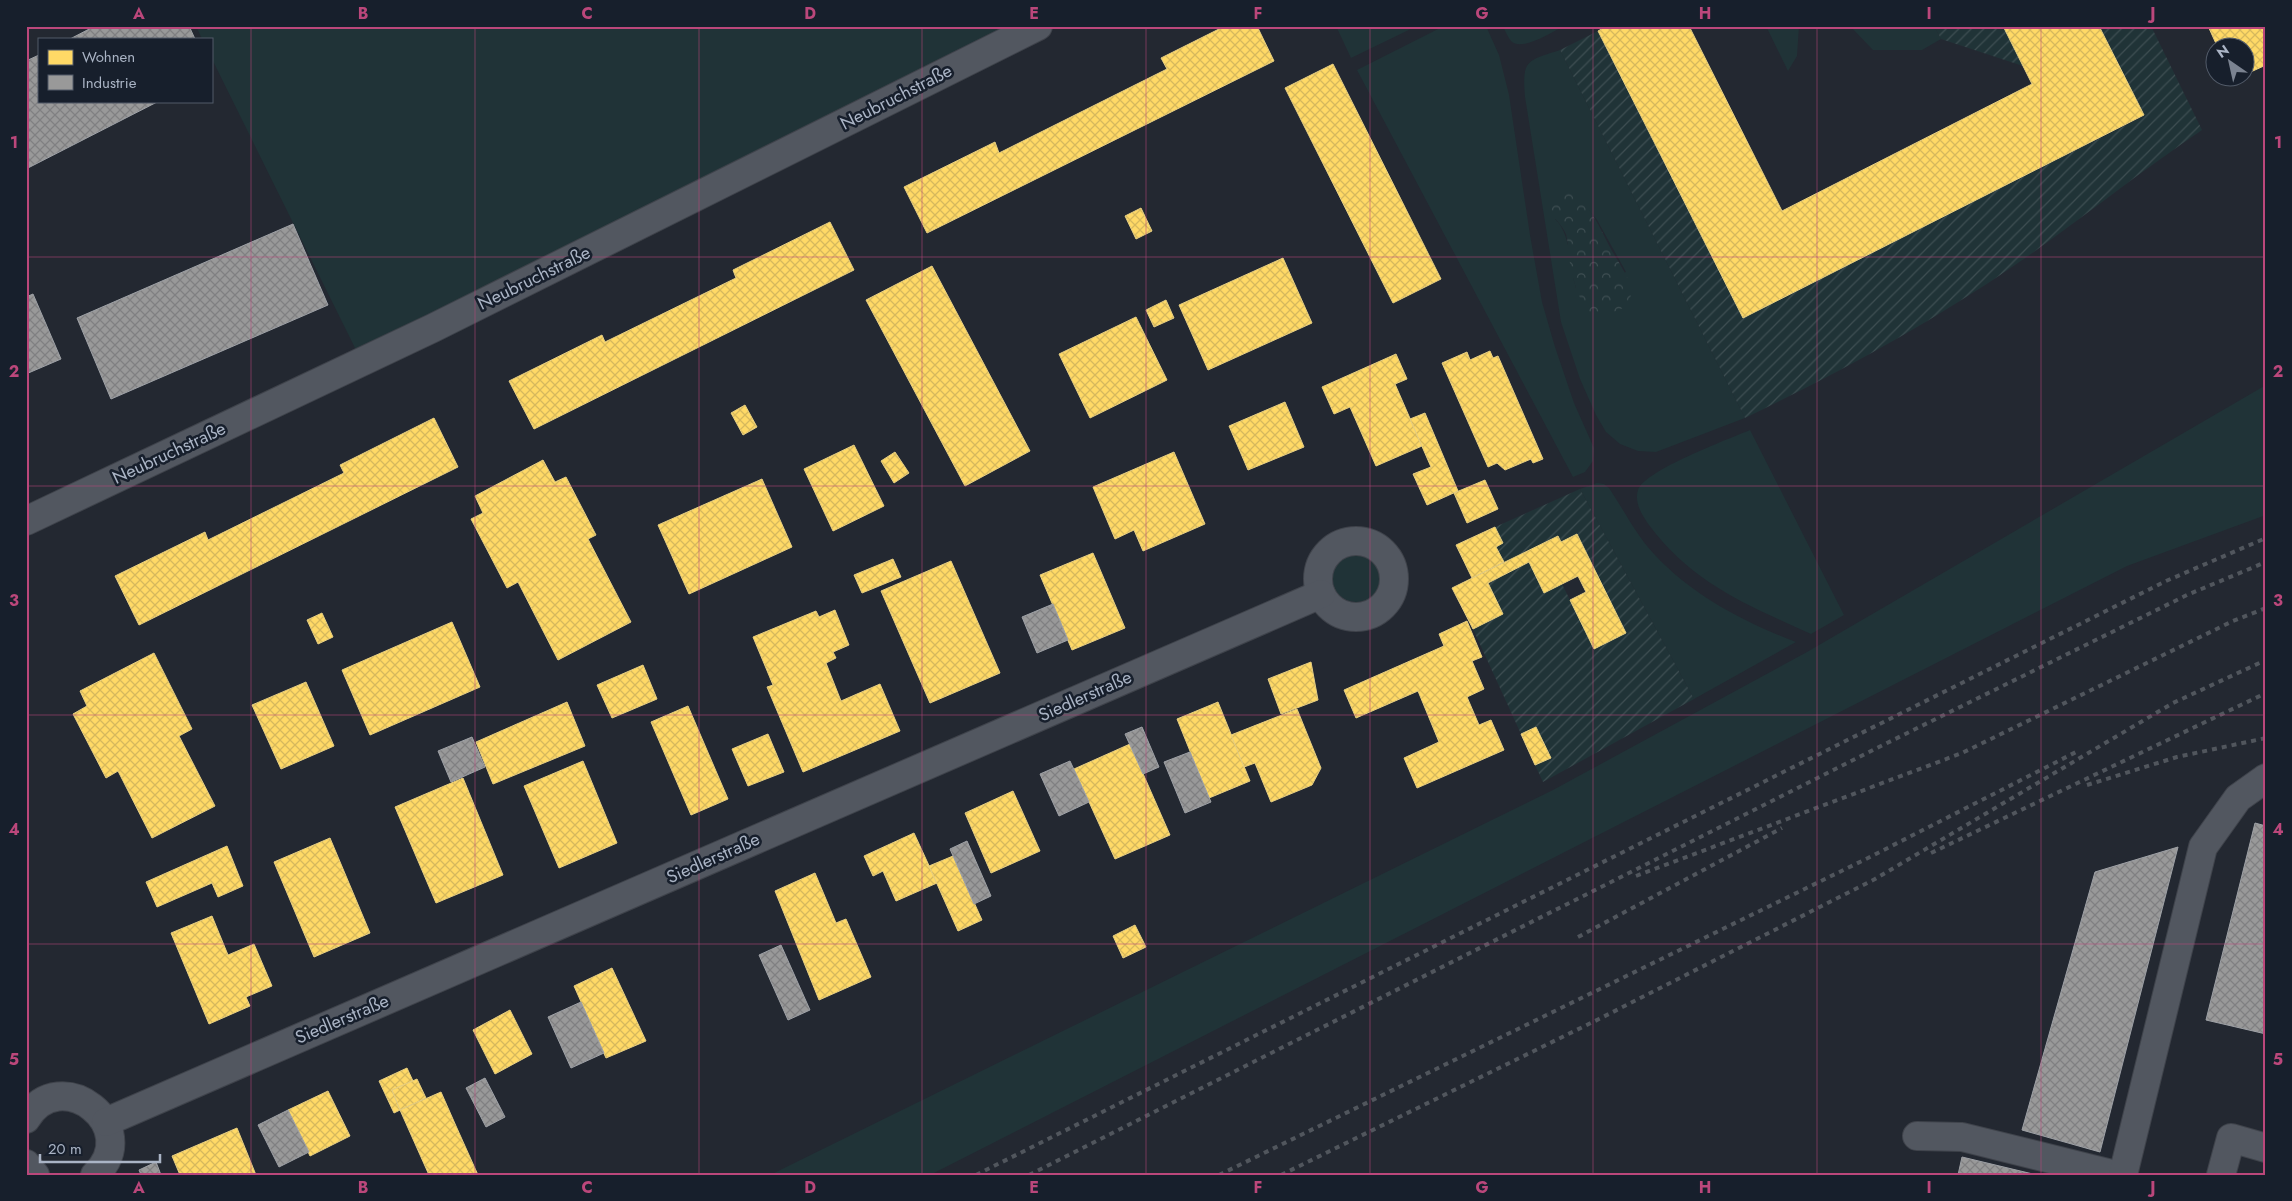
<svg xmlns="http://www.w3.org/2000/svg" width="2292" height="1201" viewBox="0 0 2292 1201" font-family="Jost,sans-serif">
	<style>
		.grass { fill: #203337; fill-rule: evenodd }
		.park { fill: url(#park-crowns) }
		.garden { fill: url(#garden-furrows) }
		.homes { fill: url(#homes-cross-hatch); stroke: #e6ce82 }
		.industry { fill: url(#industry-cross-hatch); stroke: #9ea1a6 }
		.lines { fill: none; stroke-linecap: round; stroke-linejoin: round }
		.minor-casing { stroke: #3f434b; stroke-width: 30 }
		.minor { stroke: #525760; stroke-width: 28 }
		.rail { stroke: #51565d; stroke-width: 4; stroke-dasharray: 5 5; stroke-linecap: butt }
		.grid { fill: none; stroke: #bb477b; stroke-width: 1; stroke-opacity: 0.55 }
		.labels { text-anchor: middle; stroke-width: 5; stroke-linejoin: round; paint-order: stroke }
		.street-label { font-size: 18px; fill: #aab4c5; stroke: #171f2c }
		.neatline { fill: none; stroke: #bb477b; stroke-width: 2 }
		.grid-label { font-size: 16px; text-anchor: middle; font-weight: bold; fill: #bb477b }
	</style>
	<defs>
		<pattern id="park-crowns" width="20" height="18" patternUnits="userSpaceOnUse" patternTransform="scale(1.25)"><rect width="20" height="18" fill="#203337"/><path d="M2 6a3 3 0 1 1 6 0M12 15a3 3 0 1 1 6 0" fill="none" stroke="#3e4e52"/></pattern>
		<pattern id="garden-furrows" width="10" height="10" patternUnits="userSpaceOnUse" patternTransform="scale(1.25)"><rect width="10" height="10" fill="#203337"/><path d="M-1 1l2-2M0 10L10 0M9 11l2-2" fill="none" stroke="#3e4e52"/></pattern>
		<pattern id="homes-cross-hatch" width="8" height="8" patternUnits="userSpaceOnUse" patternTransform="scale(1.25)"><rect width="8" height="8" fill="#ffd966"/><path d="M0 0l8 8M0 8l8-8" fill="none" stroke="#d6b85d"/></pattern>
		<pattern id="industry-cross-hatch" width="8" height="8" patternUnits="userSpaceOnUse" patternTransform="scale(1.25)"><rect width="8" height="8" fill="#999"/><path d="M0 0l8 8M0 8l8-8" fill="none" stroke="#808082"/></pattern>
	</defs>
	<rect width="100%" height="100%" fill="#232831"/>
	<!-- grass -->
	<g class="grass">
		<path d="M 196,26 L 1029,26 L 358,354 L 211,57 L 211,39 L 202,39 Z"/>
		<path d="M 1336,26 L 1417,26 L 1351,58 Z"/>
		<path d="M 1444,26 L 1486,26 L 1499,55 L 1509,95 L 1530,235 L 1542,302 L 1555,347 L 1574,403 L 1594,448 L 1593,461 L 1585,472 L 1573,477 L 1357,70 Z"/>
		<path d="M 1503,26 L 1564,26 C 1552,32 1522,52 1511,41 C 1508,37 1505,31 1503,26 Z"/>
		<path d="M 1766,26 L 1799,26 L 1797,56 L 1788,71 Z"/>
		<path d="M 1850,26 L 1934,26 L 1941,39 L 1922,50 L 1873,50 Z"/>
		<path d="M 1560,50 L 1745,418 L 1656,452 L 1638,451 L 1620,444 L 1606,432 L 1596,415 L 1580,379 L 1561,322 L 1525,97 C 1522,60 1526,61 1560,50 ZM 1585,206 L 1597,220 L 1626,272 L 1576,288 C 1569,266 1572,235 1555,219 Z"/>
		<path d="M 2266,385 L 2266,515 L 2127,566 L 930,1175 L 770,1175 L 1553,790 L 1807,652 Z"/>
		<path d="M 1750,430 L 1844,615 L 1811,634 C 1747,605 1692,583 1649,525 C 1642,515 1634,503 1638,490 C 1645,470 1729,439 1750,430 Z"/>
		<path d="M 1597,483 L 1604,484 L 1609,488 C 1624,510 1636,535 1654,554 C 1693,596 1744,622 1796,642 L 1694,699 L 1580,489 Z"/>
		<circle cx="1356" cy="578" r="24"/>
	</g>
	<!-- park -->
	<path class="park" d="M 1566,188 C 1590,202 1600,229 1612,251 C 1620,264 1627,276 1633,290 L 1627,306 C 1618,310 1605,318 1595,315 C 1579,309 1571,272 1569,257 C 1568,250 1568,241 1566,234 C 1562,225 1555,219 1550,212 L 1552,198 Z"/>
	<!-- garden -->
	<g class="garden">
		<path d="M 1934,26 L 2003,26 L 2023,66 L 1941,39 Z"/>
		<path d="M 2099,26 L 2151,26 L 2202,130 C 2138,173 2078,222 2015,265 C 1929,324 1838,373 1745,418 L 1560,50 L 1598,31 L 1743,317 L 2144,116 Z"/>
		<path d="M 1580,489 L 1694,699 L 1543,782 L 1535,765 L 1550,757 L 1536,727 L 1521,734 L 1473,629 L 1503,614 L 1488,583 L 1529,562 L 1544,593 L 1562,584 L 1594,648 L 1625,633 L 1558,536 L 1504,562 L 1496,547 L 1503,543 L 1495,527 Z"/>
	</g>
	<!-- homes -->
	<g class="homes">
		<path d="M 1225,26 L 1257,26 L 1274,61 L 927,233 L 904,187 L 995,142 L 999,153 L 1167,69 L 1161,58 Z"/>
		<path d="M 1607,26 L 1689,26 L 1782,211 L 2032,84 L 2003,26 L 2099,26 L 2144,115 L 1743,318 L 1598,31 Z"/>
		<path d="M 2208,26 L 2266,26 L 2266,65 L 2244,75 L 2244,48 L 2218,48 Z"/>
		<path d="M 1333,64 L 1441,279 L 1393,303 L 1285,88 Z"/>
		<path d="M 1141,208 L 1152,231 L 1136,239 L 1125,216 Z"/>
		<path d="M 830,222 L 854,270 L 534,429 L 509,381 L 602,335 L 605,342 L 736,278 L 733,270 Z"/>
		<path d="M 1283,258 L 1312,323 L 1208,370 L 1179,305 Z"/>
		<path d="M 932,266 L 1030,451 L 965,486 L 866,300 Z"/>
		<path d="M 1166,300 L 1174,318 L 1154,327 L 1146,310 Z"/>
		<path d="M 1136,317 L 1167,380 L 1090,418 L 1059,354 Z"/>
		<path d="M 1490,351 L 1493,358 L 1498,356 L 1543,459 L 1533,463 L 1531,459 L 1505,470 L 1497,463 L 1488,467 L 1442,363 L 1467,352 L 1470,360 Z"/>
		<path d="M 1396,354 L 1407,379 L 1395,384 L 1422,446 L 1376,466 L 1350,407 L 1334,414 L 1322,387 Z"/>
		<path d="M 1285,402 L 1304,447 L 1248,470 L 1229,426 Z"/>
		<path d="M 745,405 L 757,427 L 743,435 L 731,413 Z"/>
		<path d="M 1425,413 L 1458,491 L 1427,505 L 1413,474 L 1431,467 L 1410,419 Z"/>
		<path d="M 434,418 L 458,467 L 139,625 L 115,576 L 205,532 L 208,540 L 344,473 L 340,465 Z"/>
		<path d="M 854,445 L 884,506 L 833,531 L 804,469 Z"/>
		<path d="M 895,452 L 909,473 L 894,483 L 881,461 Z"/>
		<path d="M 1174,452 L 1205,524 L 1143,551 L 1134,530 L 1115,539 L 1093,487 Z"/>
		<path d="M 543,460 L 555,482 L 566,477 L 596,535 L 588,539 L 631,622 L 558,660 L 518,582 L 507,588 L 471,519 L 483,513 L 475,496 Z"/>
		<path d="M 762,479 L 792,547 L 689,594 L 658,525 Z"/>
		<path d="M 1485,480 L 1498,509 L 1467,523 L 1454,493 Z"/>
		<path d="M 1495,527 L 1503,543 L 1496,547 L 1504,562 L 1472,578 L 1456,545 Z"/>
		<path d="M 1577,534 L 1626,633 L 1594,649 L 1570,600 L 1586,592 L 1578,576 L 1544,593 L 1529,562 L 1488,583 L 1503,614 L 1473,629 L 1452,588 L 1558,536 L 1561,542 Z"/>
		<path d="M 1093,553 L 1125,628 L 1072,650 L 1040,575 Z"/>
		<path d="M 893,559 L 901,577 L 862,593 L 854,575 Z"/>
		<path d="M 951,561 L 1000,673 L 930,703 L 881,591 Z"/>
		<path d="M 835,610 L 849,645 L 833,652 L 836,658 L 826,663 L 841,701 L 880,684 L 900,731 L 803,772 L 767,687 L 773,685 L 753,637 L 816,611 L 819,617 Z"/>
		<path d="M 322,613 L 333,637 L 318,644 L 307,620 Z"/>
		<path d="M 1467,621 L 1482,657 L 1472,661 L 1484,689 L 1467,697 L 1479,725 L 1491,720 L 1504,750 L 1417,788 L 1404,758 L 1439,742 L 1418,691 L 1356,718 L 1344,690 L 1444,646 L 1439,634 Z"/>
		<path d="M 452,622 L 480,687 L 370,735 L 342,670 Z"/>
		<path d="M 154,653 L 192,729 L 179,736 L 215,806 L 152,838 L 118,771 L 106,778 L 73,714 L 87,706 L 80,691 Z"/>
		<path d="M 1311,662 L 1318,700 L 1281,714 L 1268,679 Z"/>
		<path d="M 643,665 L 657,699 L 612,718 L 597,685 Z"/>
		<path d="M 306,682 L 334,746 L 281,769 L 252,705 Z"/>
		<path d="M 567,702 L 585,746 L 493,784 L 476,742 Z"/>
		<path d="M 1218,702 L 1250,781 L 1209,798 L 1177,719 Z"/>
		<path d="M 688,706 L 728,799 L 691,815 L 651,722 Z"/>
		<path d="M 1297,709 L 1321,768 L 1312,785 L 1271,802 L 1255,763 L 1244,767 L 1231,735 Z"/>
		<path d="M 1536,727 L 1551,758 L 1535,765 L 1521,734 Z"/>
		<path d="M 768,734 L 784,772 L 748,786 L 732,749 Z"/>
		<path d="M 1130,744 L 1170,835 L 1115,859 L 1074,769 Z"/>
		<path d="M 583,761 L 617,843 L 559,868 L 524,786 Z"/>
		<path d="M 463,778 L 503,875 L 436,903 L 395,807 Z"/>
		<path d="M 1013,791 L 1040,851 L 991,873 L 965,813 Z"/>
		<path d="M 914,833 L 937,883 L 896,901 L 883,871 L 873,876 L 864,856 Z"/>
		<path d="M 330,838 L 370,933 L 314,957 L 274,862 Z"/>
		<path d="M 227,846 L 243,886 L 218,897 L 212,883 L 157,907 L 146,882 Z"/>
		<path d="M 953,856 L 982,920 L 958,931 L 929,866 Z"/>
		<path d="M 815,873 L 836,923 L 846,919 L 871,977 L 819,1000 L 775,891 Z"/>
		<path d="M 212,916 L 228,955 L 254,944 L 272,986 L 246,997 L 250,1006 L 209,1024 L 171,933 Z"/>
		<path d="M 1135,925 L 1146,947 L 1123,958 L 1113,936 Z"/>
		<path d="M 612,968 L 646,1041 L 606,1058 L 574,986 Z"/>
		<path d="M 510,1010 L 532,1054 L 495,1074 L 473,1030 Z"/>
		<path d="M 407,1068 L 413,1081 L 392,1090 L 400,1110 L 394,1113 L 379,1081 Z"/>
		<path d="M 417,1079 L 426,1098 L 400,1110 L 392,1090 Z"/>
		<path d="M 328,1091 L 350,1136 L 310,1156 L 288,1110 Z"/>
		<path d="M 441,1092 L 456,1126 L 478,1175 L 429,1175 L 400,1110 Z"/>
		<path d="M 237,1128 L 256,1175 L 180,1175 L 172,1156 Z"/>
	</g>
	<!-- industry -->
	<g class="industry">
		<path d="M 95,26 L 189,26 L 195,39 L 70,39 Z"/>
		<path d="M 39,55 L 39,101 L 159,101 L 26,169 L 26,61 Z"/>
		<path d="M 293,224 L 328,305 L 111,399 L 77,318 Z"/>
		<path d="M 33,294 L 61,359 L 26,374 L 26,297 Z"/>
		<path d="M 1053,604 L 1068,640 L 1037,653 L 1022,617 Z"/>
		<path d="M 1142,727 L 1159,767 L 1143,774 L 1125,734 Z"/>
		<path d="M 472,737 L 485,767 L 451,782 L 438,751 Z"/>
		<path d="M 1190,752 L 1211,802 L 1185,813 L 1164,762 Z"/>
		<path d="M 1070,761 L 1089,802 L 1059,816 L 1040,774 Z"/>
		<path d="M 2255,823 L 2266,826 L 2266,1034 L 2206,1020 Z"/>
		<path d="M 967,841 L 991,896 L 974,904 L 950,849 Z"/>
		<path d="M 2178,847 L 2100,1152 L 2022,1130 L 2095,872 Z"/>
		<path d="M 781,945 L 810,1010 L 788,1020 L 759,955 Z"/>
		<path d="M 581,1002 L 604,1053 L 571,1068 L 548,1017 Z"/>
		<path d="M 485,1078 L 505,1117 L 486,1127 L 466,1088 Z"/>
		<path d="M 288,1110 L 309,1152 L 279,1167 L 258,1125 Z"/>
		<path d="M 1962,1157 L 2037,1175 L 1958,1175 Z"/>
		<path d="M 156,1162 L 161,1175 L 141,1175 L 139,1170 Z"/>
	</g>
	<g class="lines">
		<defs>
			<g id="minor">
				<path d="M 26,521 L 433,328 L 1038,26"/>
				<circle cx="1356" cy="579" r="38"/>
				<path d="M 26,1119 C 60,1061 145,1127 95,1175"/>
				<path d="M 106,1122 L 1321,594"/>
				<path d="M 1917,1136 L 1962,1137 L 2116,1175"/>
				<path d="M 26,1164 L 35,1175"/>
				<path d="M 2123,1175 L 2203,847 L 2238,798 L 2266,778"/>
				<path d="M 2221,1175 L 2231,1138 L 2266,1148"/>
			</g>
		</defs>
		<!-- minor casing -->
		<use href="#minor" class="minor-casing"/>
		<!-- minor -->
		<use href="#minor" class="minor"/>
		<!-- rail -->
		<g class="rail">
			<path d="M 2087,785 L 2177,757 L 2266,738"/>
			<path d="M 1931,853 L 2266,693"/>
			<path d="M 1636,876 L 1962,753 L 2233,621 L 2266,608"/>
			<path d="M 1578,937 L 1782,828"/>
			<path d="M 976,1175 L 2166,581 L 2266,538"/>
			<path d="M 1029,1175 L 1881,746 L 2187,595 L 2266,562"/>
			<path d="M 1219,1175 L 1866,859 L 2078,751"/>
			<path d="M 1281,1175 L 1599,1019 L 1875,879 L 2173,703 L 2266,660"/>
		</g>
	</g>
	<!-- grid -->
	<path class="grid" d="M 251,26 L 251,1175M 475,26 L 475,1175M 699,26 L 699,1175M 922,26 L 922,1175M 1146,26 L 1146,1175M 1370,26 L 1370,1175M 1593,26 L 1593,1175M 1817,26 L 1817,1175M 2041,26 L 2041,1175M 26,257 L 2266,257M 26,486 L 2266,486M 26,715 L 2266,715M 26,944 L 2266,944"/>
	<g class="labels">
		<!-- street labels -->
		<g class="street-label">
			<text transform="translate(896 97) rotate(-27)" y="6">Neubruchstraße</text>
			<text transform="translate(534 278) rotate(-26)" y="6">Neubruchstraße</text>
			<text transform="translate(169 453) rotate(-25)" y="6">Neubruchstraße</text>
			<text transform="translate(1085 696) rotate(-24)" y="6">Siedlerstraße</text>
			<text transform="translate(713 858) rotate(-24)" y="6">Siedlerstraße</text>
			<text transform="translate(342 1019) rotate(-23)" y="6">Siedlerstraße</text>
		</g>
	</g>
	<!-- border -->
	<rect width="2292" height="1201" fill="none" stroke="#171f2c" stroke-width="55"/>
	<!-- legend -->
	<rect x="38" y="38" width="175" height="65" fill="#171f2c" stroke="#525b69"/>
	<rect x="48" y="50" width="25" height="15" fill="#ffd966" stroke="#525b69"/>
	<text x="82" y="62" font-size="15" fill="#aab4c5">Wohnen</text>
	<rect x="48" y="75" width="25" height="15" fill="#999999" stroke="#525b69"/>
	<text x="82" y="88" font-size="15" fill="#aab4c5">Industrie</text>
	<!-- north arrow -->
	<g transform="translate(2230 62) rotate(326)"><circle r="24" fill="#171f2c" stroke="#525b69"/>
	<path d="M0-4L9 19L0 12L-9 19Z" fill="#7b8391"/>
	<text y="-8" font-size="14" font-weight="bold" text-anchor="middle" fill="#aab4c5">N</text>
	</g>
	<!-- scale -->
	<path d="M40 1154v8h120v-8" fill="none" stroke="#aab4c5" stroke-width="2.5"/>
	<text x="48" y="1154" font-size="15" fill="#aab4c5" stroke="#171f2c" stroke-width="4" paint-order="stroke">20 m</text>
	<rect x="28" y="28" width="2236" height="1146" class="neatline"/>
	<g class="grid-label">
		<text x="139" y="19">A</text>
		<text x="363" y="19">B</text>
		<text x="587" y="19">C</text>
		<text x="810" y="19">D</text>
		<text x="1034" y="19">E</text>
		<text x="1258" y="19">F</text>
		<text x="1482" y="19">G</text>
		<text x="1705" y="19">H</text>
		<text x="1929" y="19">I</text>
		<text x="2153" y="19">J</text>
		<text x="14" y="148">1</text>
		<text x="2278" y="148">1</text>
		<text x="14" y="377">2</text>
		<text x="2278" y="377">2</text>
		<text x="14" y="606">3</text>
		<text x="2278" y="606">3</text>
		<text x="14" y="835">4</text>
		<text x="2278" y="835">4</text>
		<text x="14" y="1065">5</text>
		<text x="2278" y="1065">5</text>
		<text x="139" y="1193">A</text>
		<text x="363" y="1193">B</text>
		<text x="587" y="1193">C</text>
		<text x="810" y="1193">D</text>
		<text x="1034" y="1193">E</text>
		<text x="1258" y="1193">F</text>
		<text x="1482" y="1193">G</text>
		<text x="1705" y="1193">H</text>
		<text x="1929" y="1193">I</text>
		<text x="2153" y="1193">J</text>
	</g>
</svg>
